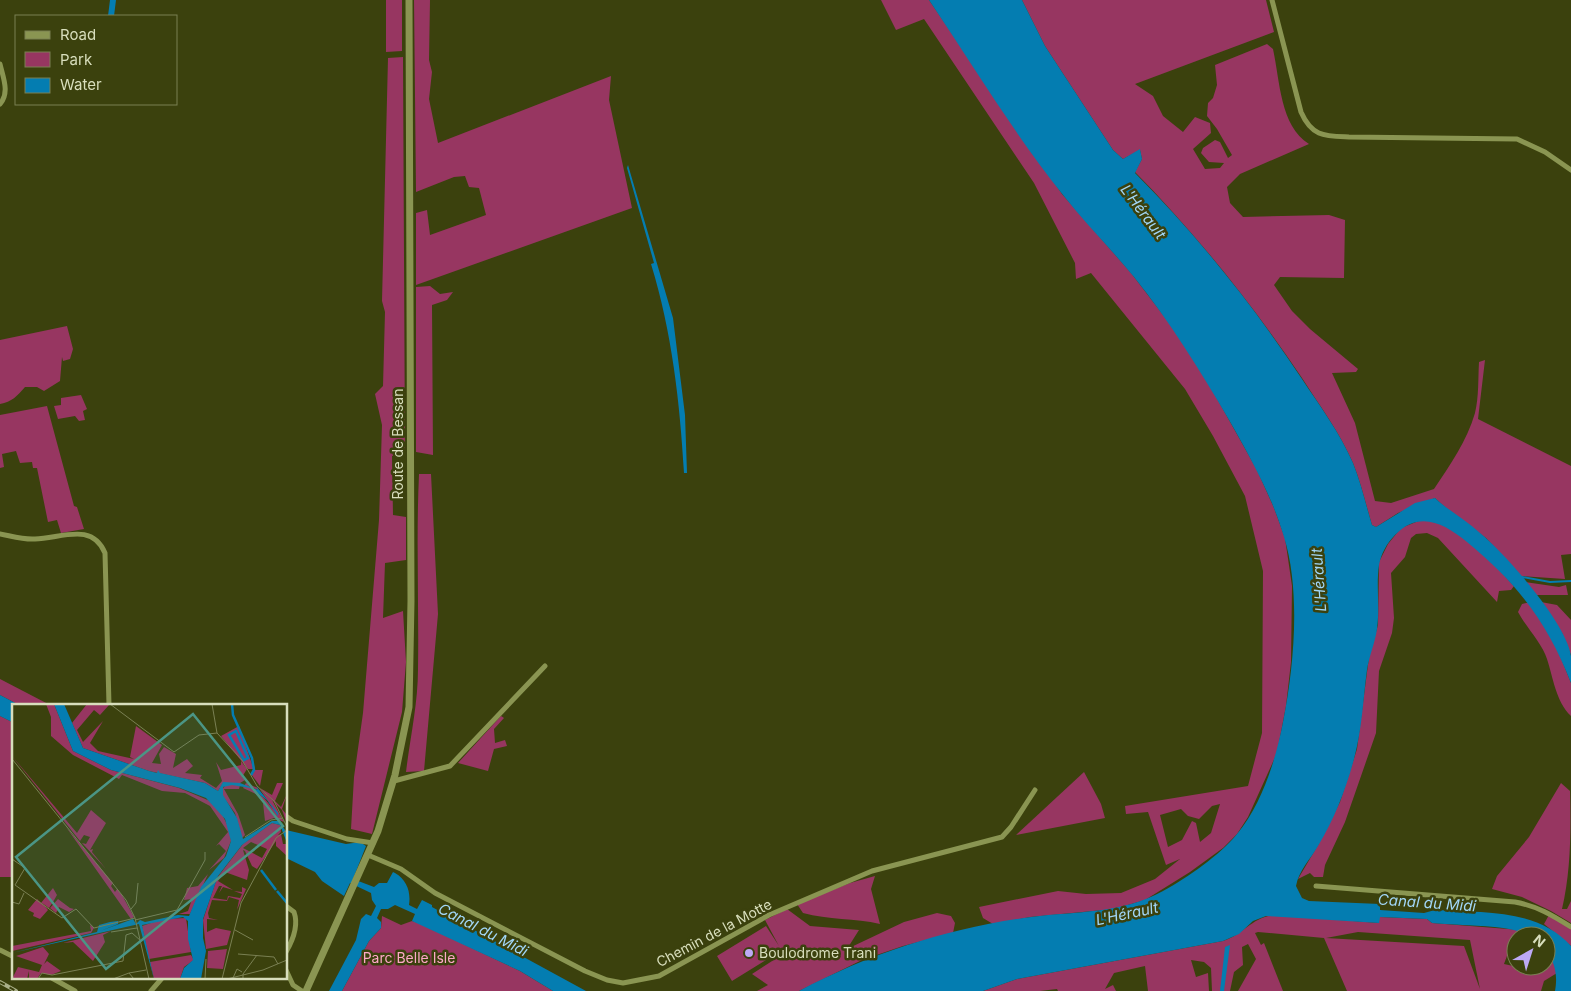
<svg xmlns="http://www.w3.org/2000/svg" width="1571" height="991" viewBox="0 0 1571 991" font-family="Inter,sans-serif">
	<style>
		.green { fill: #973661; fill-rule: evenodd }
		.water { fill: #047db1 }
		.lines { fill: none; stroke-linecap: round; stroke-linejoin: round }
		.stream { stroke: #047db1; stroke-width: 2 }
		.minor { stroke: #8a9552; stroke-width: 5 }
		.secondary { stroke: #8a9552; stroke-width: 7 }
		.rail-casing { stroke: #aab089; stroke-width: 4 }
		.rail { stroke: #3b410d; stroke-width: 2; stroke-dasharray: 5.5; stroke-linecap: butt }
		.poi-dot { fill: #bda9f5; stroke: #3b410d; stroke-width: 2 }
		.labels { text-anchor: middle; stroke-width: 5; stroke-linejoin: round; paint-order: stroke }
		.street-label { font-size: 14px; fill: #d8debc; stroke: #3b410d }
		.poi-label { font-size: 14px; fill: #d8debc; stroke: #3b410d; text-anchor: start }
		.park-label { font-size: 14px; fill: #fea8c8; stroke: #3b410d }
		.water-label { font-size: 15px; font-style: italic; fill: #a1d6f7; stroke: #3b410d }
		.inset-river { fill: none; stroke: #047db1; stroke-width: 2.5 }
		.inset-road { fill: none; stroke: #7a8053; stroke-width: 1 }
		.view { fill: #4b9585; fill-opacity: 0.15; stroke: #4b9585; stroke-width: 2.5 }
		.inset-edge { fill: none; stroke: #d8debc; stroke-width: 2.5 }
	</style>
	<rect width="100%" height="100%" fill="#3b410d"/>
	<!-- green -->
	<g class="green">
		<path d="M 386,0 L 402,0 L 402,51 L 386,52 Z"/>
		<path d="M 414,0 L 430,0 L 429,60 L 432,72 L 429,99 L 438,143 L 611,76 L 609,100 L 632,208 L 416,285 L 416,213 L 427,210 L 430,235 L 486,215 L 479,188 L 469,187 L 465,176 L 454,177 L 416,192 Z"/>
		<path d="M 881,0 L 929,0 L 1062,194 L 1131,273 L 1180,337 L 1201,370 L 1257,470 L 1274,508 L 1285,538 L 1292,586 L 1291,662 L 1286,706 L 1277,753 L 1248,817 L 1237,834 L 1223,848 L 1190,872 L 1145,900 L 1114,909 L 1030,917 L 993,924 L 983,918 L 979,907 L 1058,891 L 1086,894 L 1121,893 L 1155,879 L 1180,859 L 1166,865 L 1148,812 L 1126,814 L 1125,806 L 1248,786 L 1262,733 L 1263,571 L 1245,496 L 1213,436 L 1185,389 L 1091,273 L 1076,279 L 1075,263 L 1034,183 L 924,19 L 896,30 ZM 1220,804 L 1211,833 L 1200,842 L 1196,823 L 1192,821 L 1182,840 L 1168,847 L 1160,815 L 1181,809 L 1188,816 L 1199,819 L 1212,806 Z"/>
		<path d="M 1022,0 L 1266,0 L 1274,32 L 1135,84 L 1153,96 L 1163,116 L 1183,132 L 1195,117 L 1210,123 L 1211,133 L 1193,149 L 1205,169 L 1220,168 L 1224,163 L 1209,162 L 1201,153 L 1203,148 L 1215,140 L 1220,142 L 1228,158 L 1232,155 L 1217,129 L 1207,116 L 1208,103 L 1213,98 L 1217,85 L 1215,65 L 1267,44 L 1273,49 C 1280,81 1280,126 1309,144 L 1240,174 L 1227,187 L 1230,203 L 1243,217 L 1329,215 L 1345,220 L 1344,278 L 1280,277 L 1274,285 L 1292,311 L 1310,329 L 1358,369 L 1356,372 L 1332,373 L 1355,423 L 1375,501 L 1391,503 L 1434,489 C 1450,465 1467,441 1475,413 C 1479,397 1478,378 1479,362 L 1485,360 L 1478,419 L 1571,466 L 1571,554 L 1561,555 L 1565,579 L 1521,576 L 1486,538 L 1447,509 L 1435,498 L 1398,513 L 1376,527 L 1372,525 C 1366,505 1361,483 1353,463 C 1340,433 1320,406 1302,378 C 1253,305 1197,235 1135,172 L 1142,159 L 1140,150 L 1123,159 L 1113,150 L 1045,46 Z"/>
		<path d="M 403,57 L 405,455 L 392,456 L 393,515 L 406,517 L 406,560 L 385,563 L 383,618 L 403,611 L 406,662 L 402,712 L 372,834 L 351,829 L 354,777 L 363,713 L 379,520 L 382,425 L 375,394 L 383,386 L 385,312 L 382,301 L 388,58 Z"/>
		<path d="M 430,286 L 440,294 L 453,292 L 447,300 L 432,305 L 433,455 L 416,452 L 416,287 Z"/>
		<path d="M 67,326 L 73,349 L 70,359 L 63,361 L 62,357 L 60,381 L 44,391 L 37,387 L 25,387 C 17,396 12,402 0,404 L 0,340 Z"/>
		<path d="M 81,395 L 87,409 L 83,411 L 85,420 L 79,421 L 75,416 L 58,419 L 54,406 L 61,405 L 61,398 Z"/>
		<path d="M 47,406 L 74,506 L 77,507 L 84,529 L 61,533 L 57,520 L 48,522 L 37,468 L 33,468 L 32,462 L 20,463 L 16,451 L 2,454 L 4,467 L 0,468 L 0,415 Z"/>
		<path d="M 419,474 L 431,474 L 438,614 L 424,771 L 406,772 C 410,738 418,704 418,669 C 419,604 416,539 419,474 Z"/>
		<path d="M 1421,520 C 1454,520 1493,563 1514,586 L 1511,590 L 1499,591 L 1497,602 L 1438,538 L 1427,533 L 1416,534 L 1411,538 L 1405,557 L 1391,573 L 1394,618 L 1392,633 L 1379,671 L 1376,733 L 1345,822 L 1325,865 L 1323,877 L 1314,877 L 1310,873 L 1298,879 L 1318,845 L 1340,802 L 1357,749 L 1369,657 L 1378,625 L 1379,562 L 1388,544 L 1401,528 Z"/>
		<path d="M 1525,582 L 1559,587 L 1566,585 L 1568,595 L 1536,595 Z"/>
		<path d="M 1531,602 L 1555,643 L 1571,683 L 1571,716 C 1556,702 1553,677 1547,659 C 1542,643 1526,627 1518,612 L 1522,604 Z"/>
		<path d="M 1541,602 L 1557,605 L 1571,620 L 1571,655 L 1562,633 Z"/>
		<path d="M 0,679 L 50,705 L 19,705 L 0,695 Z"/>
		<path d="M 0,716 L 14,723 L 14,877 L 0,877 Z"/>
		<path d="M 501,716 L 504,718 L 494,729 L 495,743 L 505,740 L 507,746 L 494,749 L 488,771 L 458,763 Z"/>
		<path d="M 1084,772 L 1101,804 L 1105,818 L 1016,835 Z"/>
		<path d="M 1561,783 L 1570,791 C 1571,829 1571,872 1562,909 L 1567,909 L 1571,901 L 1571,923 L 1551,911 L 1522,897 L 1492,889 L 1497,876 L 1529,837 Z"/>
		<path d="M 875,876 L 871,889 L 880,924 C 855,918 828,920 803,913 L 797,904 L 850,883 Z"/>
		<path d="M 787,909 L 810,926 L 859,930 L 847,949 L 904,922 L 937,913 L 951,916 L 955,923 L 953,933 L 903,946 L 862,960 L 799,991 L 757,991 L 768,985 L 752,974 L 783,954 L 782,950 L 732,981 L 717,956 L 766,926 L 779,946 L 765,920 Z"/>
		<path d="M 1274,915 L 1379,923 L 1379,917 L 1427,919 L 1432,923 L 1521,930 L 1534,936 L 1516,936 L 1516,956 L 1508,953 L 1504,964 L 1518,967 L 1546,966 L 1546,947 L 1554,960 L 1557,973 L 1544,981 L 1541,991 L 1347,991 L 1324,938 L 1258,932 L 1255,933 L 1261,945 L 1264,943 L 1283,991 L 1238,991 L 1256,959 L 1248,944 L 1242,947 L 1243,965 L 1234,972 L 1230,991 L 1212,991 L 1211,968 L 1204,962 L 1191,960 L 1196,977 L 1208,973 L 1209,991 L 1148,991 L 1145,966 L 1114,973 L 1105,989 L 1113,985 L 1116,991 L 1058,991 L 1057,989 L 1040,991 L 983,991 L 1017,979 L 1223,941 C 1243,935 1252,917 1274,915 ZM 1358,932 L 1470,940 L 1480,989 L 1464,946 L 1326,938 Z"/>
		<path d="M 1549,915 L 1571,929 L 1571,946 L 1544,924 Z"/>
		<path d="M 382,916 L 401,925 L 412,921 L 421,924 L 520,971 L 553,991 L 342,991 L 369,941 L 381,928 Z"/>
	</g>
	<!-- water -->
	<g class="water">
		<path d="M 110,0 L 116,0 L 114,16 L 108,16 Z"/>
		<path d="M 929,0 L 1022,0 L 1045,46 L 1113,150 L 1123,159 L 1140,149 L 1142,159 L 1135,173 C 1197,235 1253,305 1302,379 C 1320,406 1340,433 1353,463 C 1361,483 1366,505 1372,525 L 1376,527 L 1415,503 L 1435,498 C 1449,511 1466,520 1480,533 C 1506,554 1567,624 1571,656 C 1571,665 1571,675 1571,683 C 1548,623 1517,583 1467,542 C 1444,523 1419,510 1395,535 C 1387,543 1381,554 1379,565 C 1376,586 1380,608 1377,629 C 1375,643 1369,656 1367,670 C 1363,700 1362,730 1354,759 C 1346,789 1334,820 1318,846 C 1310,860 1299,870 1296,886 L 1302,898 L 1309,901 L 1380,904 L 1380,910 L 1424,913 L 1435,910 C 1483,913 1537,908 1571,946 L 1571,991 L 1555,991 C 1560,962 1546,958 1546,936 C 1531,936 1518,930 1503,928 C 1480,925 1455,925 1432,923 L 1427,919 L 1380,917 L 1379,923 L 1266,916 L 1253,921 L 1239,934 L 1223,941 L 1017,979 L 983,991 L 799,991 C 871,953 949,928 1031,917 C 1077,911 1121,914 1163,891 C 1187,878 1220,855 1237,834 C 1262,804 1276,759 1283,722 C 1294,667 1301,591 1284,537 C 1272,496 1250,457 1229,420 C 1200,370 1170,322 1134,277 C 1111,249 1085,223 1063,195 C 1014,134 973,65 929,0 Z"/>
		<path d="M 628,165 L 673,318 L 685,415 L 687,473 L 684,473 C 680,403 672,332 651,264 L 654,263 L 627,168 Z"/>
		<path d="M 0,695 L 19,705 L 14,705 L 14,723 L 0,716 Z"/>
		<path d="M 286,830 L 346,844 L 360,842 L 366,846 L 353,879 L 374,887 L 379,883 L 387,883 L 393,872 L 395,873 C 407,880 411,892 409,905 L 417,909 L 422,900 L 432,905 L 432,907 L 586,991 L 553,991 L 520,971 L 412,921 L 415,914 L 395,905 L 388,909 L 381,909 L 377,918 L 381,922 L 381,928 L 369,941 L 342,991 L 329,991 L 356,940 L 361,919 L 366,914 L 371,916 L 376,906 L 372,900 L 371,893 L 350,883 L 344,896 L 322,881 L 315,872 L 286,858 Z"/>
		<path d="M 1230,945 L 1224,991 L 1220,991 L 1225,947 Z"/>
	</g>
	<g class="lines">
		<!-- stream -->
		<path class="stream" d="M 1522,577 L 1550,582 L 1571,581"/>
		<!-- minor -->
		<g class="minor">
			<path d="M 1272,0 L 1301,112 C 1312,137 1325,136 1349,137 L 1517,139 L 1545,152 L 1571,170"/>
			<path d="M 0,64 C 3,77 10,93 0,104"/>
			<path d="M 0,534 C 11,536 24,540 35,539 C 62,538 92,522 105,553 L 109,705"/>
			<path d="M 394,781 L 450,766 L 545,666"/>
			<path d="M 286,816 L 293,821 L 347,839 L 373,843"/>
			<path d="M 368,855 L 401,869 L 435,893 L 585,971 L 607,980 L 623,983 L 659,976 L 769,915 L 872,871 L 1002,837 L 1011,827 L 1035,790"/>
			<path d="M 1316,886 L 1515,902 C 1537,906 1552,915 1571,927"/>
			<path d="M 286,906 L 294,912 C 299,926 293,940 286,952"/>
			<path d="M 0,950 L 14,957"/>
			<path d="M 286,970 L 293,985 L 302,991"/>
			<path d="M 50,977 L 75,991"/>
			<path d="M 151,991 L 163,977"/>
		</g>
		<!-- secondary -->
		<path class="secondary" d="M 306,991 L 378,831 L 395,775 L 409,707 L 411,601 L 409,0"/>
		<defs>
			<path id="rail" d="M 0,982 L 16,991"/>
		</defs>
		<!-- rail casing -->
		<use href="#rail" class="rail-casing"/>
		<!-- rail -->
		<use href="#rail" class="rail"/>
	</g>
	<!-- markers -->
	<circle class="poi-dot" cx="749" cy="953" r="5"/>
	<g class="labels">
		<!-- street labels -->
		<g class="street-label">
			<text transform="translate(398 444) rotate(-90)" y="5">Route de Bessan</text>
			<text transform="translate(714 933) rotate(-28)" y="5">Chemin de la Motte</text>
		</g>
		<!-- poi labels -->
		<g class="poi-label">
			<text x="759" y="958">Boulodrome Trani</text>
		</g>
		<!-- park labels -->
		<g class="park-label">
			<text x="409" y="963">Parc Belle Isle</text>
		</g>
		<!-- water labels -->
		<g class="water-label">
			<text transform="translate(1143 212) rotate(53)" y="5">L'Hérault</text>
			<text transform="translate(1319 580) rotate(-94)" y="5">L'Hérault</text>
			<text transform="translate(1427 903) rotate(4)" y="5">Canal du Midi</text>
			<text transform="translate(1127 914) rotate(-12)" y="5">L'Hérault</text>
			<text transform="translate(483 930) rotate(27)" y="5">Canal du Midi</text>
		</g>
	</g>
	<!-- overview -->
	<g transform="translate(12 704)">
		<rect width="275" height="275" fill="#3b410d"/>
		<path d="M 34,0 L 42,0 L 44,5 L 61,47 L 99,66 L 167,84 L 198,97 L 210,110 L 218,127 L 219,137 L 212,154 L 197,166 L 214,147 L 207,140 L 204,142 L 216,128 L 198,102 L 173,89 L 150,87 L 110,71 L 107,75 L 61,51 L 39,32 L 39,13 ZM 75,0 L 97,1 L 88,11 L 82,6 L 65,26 L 71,38 L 91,17 L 78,39 L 86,47 L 122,55 L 118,53 L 124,22 L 150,41 L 140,59 L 149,60 L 147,50 L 152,43 L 164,50 L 161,64 L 175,55 L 181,62 L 173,69 L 190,71 L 188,74 L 204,84 L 210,77 L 204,58 L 209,66 L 229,61 L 229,57 L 235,65 L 230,73 L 233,76 L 228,79 L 211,79 L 206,87 L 193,79 L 137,67 L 71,44 L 60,19 ZM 227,22 L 242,66 L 243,61 L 243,66 L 251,66 L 248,82 L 239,70 L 241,65 L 236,65 L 209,32 ZM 0,52 L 65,129 L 79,106 L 94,119 L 78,146 L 81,145 L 80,148 L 94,165 L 70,139 L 74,140 L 78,133 L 72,131 L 68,137 ZM 234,79 L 246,84 L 246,86 L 235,81 L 252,94 L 262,106 L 247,84 L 260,96 L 272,118 L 262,114 L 253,117 L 251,99 L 263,113 L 262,109 L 246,91 L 231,84 ZM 265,79 L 271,79 L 263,97 L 269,103 L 275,90 L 270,105 L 275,111 L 275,120 L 270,106 L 248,84 L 260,91 ZM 214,81 L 228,81 L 227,85 L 212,85 L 226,110 L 233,131 L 230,134 L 223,109 L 210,91 L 210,85 ZM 260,119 L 268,121 L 269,128 L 266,131 L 269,130 L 271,140 L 274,140 L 275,152 L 264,142 L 264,137 L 245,165 L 240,162 L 233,147 L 231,146 L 237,166 L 235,176 L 213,168 L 206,177 L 221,186 L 211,183 L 207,189 L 210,182 L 207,182 L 201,194 L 215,196 L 216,192 L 228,194 L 230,190 L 222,187 L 230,188 L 230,183 L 234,185 L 225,206 L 227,196 L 217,193 L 215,197 L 200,196 L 196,209 L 197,214 L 206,216 L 195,215 L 195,228 L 204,224 L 219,227 L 215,241 L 194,245 L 191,216 L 205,174 L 231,140 ZM 239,138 L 255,145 L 250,154 L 231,144 ZM 54,123 L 101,179 L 99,182 L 103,188 L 105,185 L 110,191 L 122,213 L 119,215 ZM 196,170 L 178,210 L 167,210 L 176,207 L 180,195 L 172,196 L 175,184 L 186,182 ZM 41,184 L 45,191 L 41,198 L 37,204 L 30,199 L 36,206 L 28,215 L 21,212 L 22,209 L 16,206 L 25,195 L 29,199 ZM 46,195 L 58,204 L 62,205 L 57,208 L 47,203 L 44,209 L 38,204 ZM 174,214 L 179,248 L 137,255 L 130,222 L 151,215 ZM 78,221 L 82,224 L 79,229 L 0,247 L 0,242 L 79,227 ZM 99,227 L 91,231 L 93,238 L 81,257 L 61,238 L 51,239 ZM 31,243 L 37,250 L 32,260 L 35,257 L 49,267 L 39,271 L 29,269 L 25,275 L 17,275 L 17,267 L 15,275 L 0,275 L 6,263 L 27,268 L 30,261 L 4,252 ZM 215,245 L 211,265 L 195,264 L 196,247 ZM 179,251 L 182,256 L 172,263 L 168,275 L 142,275 L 138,258 Z" fill="#973661" fill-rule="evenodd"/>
		<path d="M 42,0 L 52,0 L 71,44 L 137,67 L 145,69 L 146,66 L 148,69 L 193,79 L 206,87 L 211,78 L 228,79 L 246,86 L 244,82 L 266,109 L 266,112 L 255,96 L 238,84 L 220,81 L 211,83 L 211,91 L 225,114 L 231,135 L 260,117 L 267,117 L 275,129 L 275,139 L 268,121 L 260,119 L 230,141 L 206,172 L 191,215 L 191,234 L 194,247 L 189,275 L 168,275 L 172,264 L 181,256 L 176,235 L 176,217 L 171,213 L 130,221 L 142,275 L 127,220 L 0,249 L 85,228 L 87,221 L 98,218 L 106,217 L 106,220 L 88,227 L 121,215 L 124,220 L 128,216 L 133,218 L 166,211 L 177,212 L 189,183 L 214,152 L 219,137 L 213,115 L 194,94 L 168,84 L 99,66 L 61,47 Z" fill="#047db1"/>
		<path class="inset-river" d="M 220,0 L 221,11 L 240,54 L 242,66 L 239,71M 224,27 L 236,54 L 232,56 L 217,31 ZM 249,166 L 264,186M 265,187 L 275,199"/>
		<path class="inset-road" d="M 98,0 L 162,48 L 187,31 L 205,29 L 230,56 L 245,82 L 262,97 L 275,123M 200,0 L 205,29M 0,55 L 114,196 L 123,214 L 137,275M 233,133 L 259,116 L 271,114M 0,155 L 13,164 L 3,181 L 50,214 L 64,205 L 82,224 L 123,214M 0,198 L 7,200 L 12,189M 119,205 L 124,199 L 126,179M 123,216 L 165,206 L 193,156 L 193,148M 223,226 L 241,236M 99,228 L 125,224M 226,250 L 262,253 L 266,260M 117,269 L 134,266M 221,274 L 225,265 L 230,268M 26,275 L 30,269 L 40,271 L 111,257 L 114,231 L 120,229 L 129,237M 101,275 L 117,269 L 122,275M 193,275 L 194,255M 210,275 L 229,199 L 264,134 L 275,126M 215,275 L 251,266 L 275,256M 231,275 L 231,270 L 245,251"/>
		<path class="view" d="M 181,10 L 271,122 L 94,265 L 4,153 Z"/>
		<rect width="275" height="275" class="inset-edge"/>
	</g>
	<!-- legend -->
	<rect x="15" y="15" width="162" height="90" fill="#3b410d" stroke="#7a8053"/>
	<rect x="25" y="31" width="25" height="8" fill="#8a9552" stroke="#7a8053"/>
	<text x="60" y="40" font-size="15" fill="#d8debc">Road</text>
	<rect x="25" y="52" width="25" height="15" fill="#973661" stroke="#7a8053"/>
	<text x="60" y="65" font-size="15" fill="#d8debc">Park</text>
	<rect x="25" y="78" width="25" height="15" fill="#047db1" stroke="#7a8053"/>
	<text x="60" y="90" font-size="15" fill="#d8debc">Water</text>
	<!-- north arrow -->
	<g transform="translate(1531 951) rotate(39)"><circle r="24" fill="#3b410d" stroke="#7a8053"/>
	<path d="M0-4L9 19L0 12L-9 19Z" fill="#bda9f5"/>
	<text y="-8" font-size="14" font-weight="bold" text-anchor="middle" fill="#d8debc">N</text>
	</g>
</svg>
